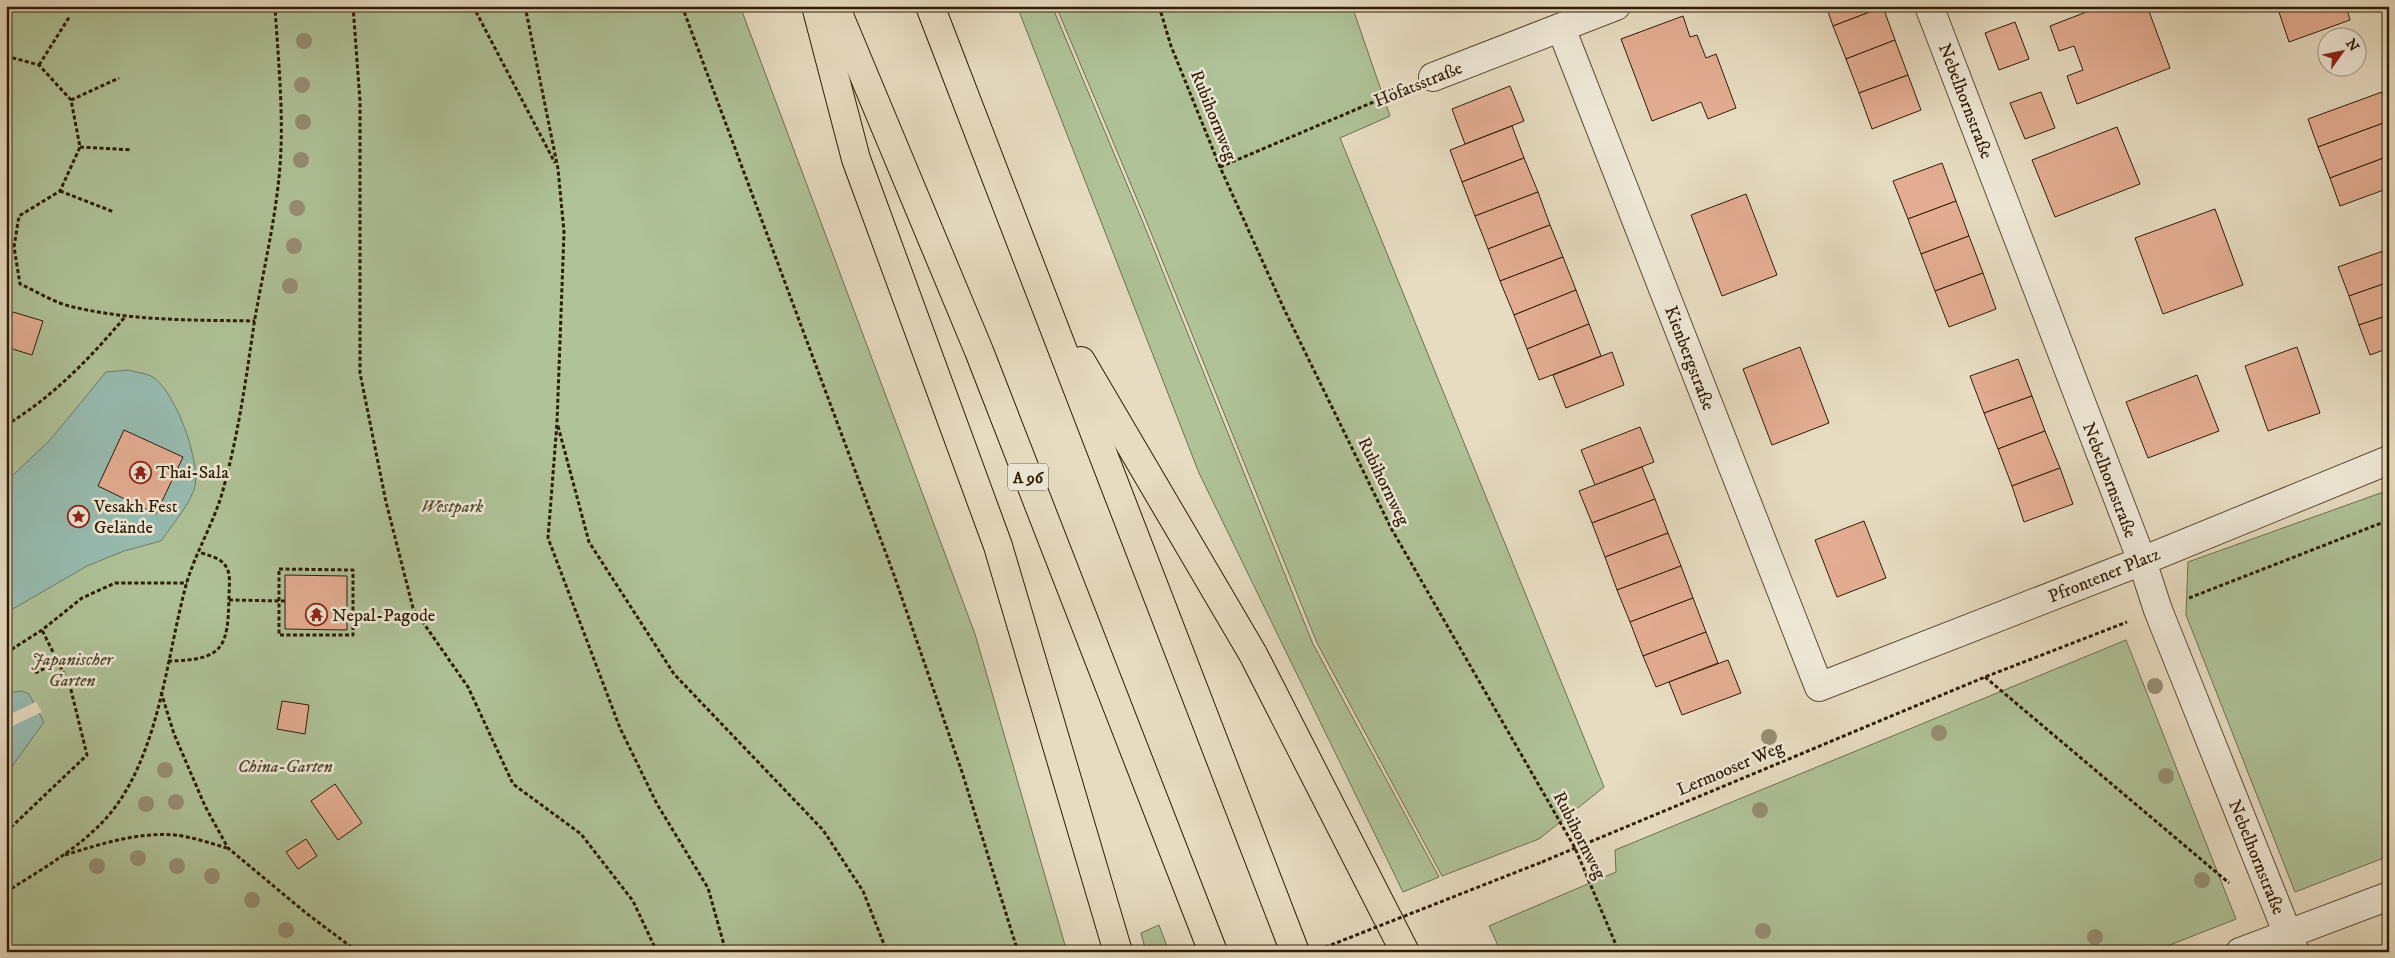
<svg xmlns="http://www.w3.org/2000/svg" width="2395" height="958" viewBox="0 0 2395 958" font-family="'IM FELL DW Pica',serif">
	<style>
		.green { fill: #afc298; stroke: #6e6f4e }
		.water { fill: #97bcb1; stroke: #6d7c6c }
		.pier { fill: #e7dcc1 }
		.building { fill: #e4ad93; stroke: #2e1c05 }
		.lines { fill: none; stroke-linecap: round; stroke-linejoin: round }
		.minor-casing { stroke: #5c4c34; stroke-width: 30 }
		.motorway-casing { stroke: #2e1c05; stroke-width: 30 }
		.path { stroke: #2e1c05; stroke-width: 3; stroke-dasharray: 4 2.5; stroke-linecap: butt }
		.minor { stroke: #efe8d7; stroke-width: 28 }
		.motorway { stroke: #e7dcc1; stroke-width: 28 }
		.path-bridge { stroke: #2e1c05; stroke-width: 3; stroke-dasharray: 4 2.5; stroke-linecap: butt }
		.tree { fill: #978e72 }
		.labels { text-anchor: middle; stroke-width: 5; stroke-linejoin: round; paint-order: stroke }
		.shield { fill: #efe8d7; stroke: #685944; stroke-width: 1 }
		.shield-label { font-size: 16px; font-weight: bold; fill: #2e1c05 }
		.street-label { font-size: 18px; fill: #2e1c05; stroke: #efe8d7 }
		.poi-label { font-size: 18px; fill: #2e1c05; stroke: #efe8d7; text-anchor: start }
		.park-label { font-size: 18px; font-style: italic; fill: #554e31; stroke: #efe8d7 }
	</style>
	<rect width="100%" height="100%" fill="#e7dcc1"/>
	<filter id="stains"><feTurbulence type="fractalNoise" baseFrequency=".004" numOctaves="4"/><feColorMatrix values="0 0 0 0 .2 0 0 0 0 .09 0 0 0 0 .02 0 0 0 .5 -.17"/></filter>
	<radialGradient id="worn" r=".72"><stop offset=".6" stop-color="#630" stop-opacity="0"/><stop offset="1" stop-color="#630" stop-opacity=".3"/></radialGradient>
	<!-- green -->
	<g class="green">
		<path d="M 6,6 L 740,6 L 975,634 L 1067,952 L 6,952 Z"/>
		<path d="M 1017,6 L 1052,6 L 1142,220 L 1313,644 L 1439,877 L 1403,892 L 1199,473 Z"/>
		<path d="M 1056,6 L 1352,6 L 1390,116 L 1340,138 L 1604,787 L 1539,839 L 1442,876 L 1317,643 L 1145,218 Z"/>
		<path d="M 2389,490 L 2389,856 L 2295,892 L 2186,615 L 2188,562 Z"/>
		<path d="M 2126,640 L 2236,919 L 2152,952 L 1501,952 L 1489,926 L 1616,872 L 1615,850 Z"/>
		<path d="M 1159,925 L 1169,952 L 1146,952 L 1141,933 Z"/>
	</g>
	<!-- water -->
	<g class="water">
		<path d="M 128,370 C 135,372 144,373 151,376 C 174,387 203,465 194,490 C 187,508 172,525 161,541 L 124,551 L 87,566 L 6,613 L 6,479 L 11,477 L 50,440 L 106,372 Z"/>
		<path d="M 22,691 L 29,694 L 44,722 L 6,775 L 6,693 Z"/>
	</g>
	<!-- pier -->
	<path class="pier" d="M 36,702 L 42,712 L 6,729 L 6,716 Z"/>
	<!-- building -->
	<g class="building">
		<path d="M 1826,6 L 1882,6 L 1883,7 L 1833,26 Z"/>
		<path d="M 2102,6 L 2147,6 L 2170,68 L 2077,104 L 2067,76 L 2083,70 L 2074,46 L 2059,51 L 2050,26 Z"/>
		<path d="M 2277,6 L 2346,6 L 2350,20 L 2289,42 Z"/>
		<path d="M 1883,7 L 1895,40 L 1846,59 L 1833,26 Z"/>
		<path d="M 1683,16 L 1690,37 L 1697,35 L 1706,58 L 1716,54 L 1736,108 L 1708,119 L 1701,102 L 1652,121 L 1621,39 Z"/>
		<path d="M 2015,22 L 2029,59 L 1999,70 L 1985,33 Z"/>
		<path d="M 1895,40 L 1908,75 L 1859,93 L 1846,59 Z"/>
		<path d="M 1908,75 L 1921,110 L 1872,129 L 1859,93 Z"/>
		<path d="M 1510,86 L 1524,121 L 1465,144 L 1452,109 Z"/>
		<path d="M 2041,92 L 2055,128 L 2025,139 L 2010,103 Z"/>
		<path d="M 2382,92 L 2389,110 L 2389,121 L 2318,147 L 2308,119 Z"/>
		<path d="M 2389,121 L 2389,156 L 2330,178 L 2318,147 Z"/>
		<path d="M 1512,126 L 1524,158 L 1462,182 L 1450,150 Z"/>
		<path d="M 2117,127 L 2140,184 L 2055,217 L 2032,160 Z"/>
		<path d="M 2389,156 L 2389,188 L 2340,206 L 2330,178 Z"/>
		<path d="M 1524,158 L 1538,192 L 1475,216 L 1462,182 Z"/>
		<path d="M 1942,163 L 1956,201 L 1908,219 L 1893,181 Z"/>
		<path d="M 1538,192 L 1550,225 L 1488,249 L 1475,216 Z"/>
		<path d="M 1746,194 L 1777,275 L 1722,296 L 1691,215 Z"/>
		<path d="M 1956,201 L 1969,236 L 1921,254 L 1908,219 Z"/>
		<path d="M 2215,209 L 2243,285 L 2163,314 L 2135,238 Z"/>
		<path d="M 1550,225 L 1563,257 L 1500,281 L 1488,249 Z"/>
		<path d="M 1969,236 L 1983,273 L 1935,291 L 1921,254 Z"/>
		<path d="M 2389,249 L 2389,282 L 2349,296 L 2338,267 Z"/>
		<path d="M 1563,257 L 1576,290 L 1514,315 L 1500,281 Z"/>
		<path d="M 1983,273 L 1996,309 L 1949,327 L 1935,291 Z"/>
		<path d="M 2389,282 L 2389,315 L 2359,325 L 2349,296 Z"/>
		<path d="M 1576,290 L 1589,324 L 1527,349 L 1514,315 Z"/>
		<path d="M 13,312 L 43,321 L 32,355 L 6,347 L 6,334 Z"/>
		<path d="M 2389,315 L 2389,348 L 2370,355 L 2359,325 Z"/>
		<path d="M 1589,324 L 1601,356 L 1539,380 L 1527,349 Z"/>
		<path d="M 1800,347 L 1829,423 L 1772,445 L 1743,369 Z"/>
		<path d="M 2297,347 L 2320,413 L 2268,431 L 2245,366 Z"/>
		<path d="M 1612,352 L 1624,385 L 1566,408 L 1553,375 Z"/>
		<path d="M 2018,359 L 2032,396 L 1984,413 L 1970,376 Z"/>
		<path d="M 2197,375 L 2219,431 L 2148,458 L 2126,402 Z"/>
		<path d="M 2032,396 L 2045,431 L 1998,449 L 1984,413 Z"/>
		<path d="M 1640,427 L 1654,462 L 1595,485 L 1581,450 Z"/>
		<path d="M 124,430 L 183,457 L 156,514 L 98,486 Z"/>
		<path d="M 2045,431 L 2060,468 L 2012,486 L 1998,449 Z"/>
		<path d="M 1642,467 L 1655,499 L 1592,523 L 1579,491 Z"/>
		<path d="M 2060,468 L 2073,504 L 2024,522 L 2012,486 Z"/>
		<path d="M 1655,499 L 1668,533 L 1605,557 L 1592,523 Z"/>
		<path d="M 1864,521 L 1886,578 L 1837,597 L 1815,540 Z"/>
		<path d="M 1668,533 L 1681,566 L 1617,590 L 1605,557 Z"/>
		<path d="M 1681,566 L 1693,598 L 1630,622 L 1617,590 Z"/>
		<path d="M 285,575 L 347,576 L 347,630 L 285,629 Z"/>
		<path d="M 1693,598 L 1706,632 L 1643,656 L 1630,622 Z"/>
		<path d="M 1706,632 L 1718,663 L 1656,687 L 1643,656 Z"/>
		<path d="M 1728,660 L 1741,693 L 1682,715 L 1669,682 Z"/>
		<path d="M 282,701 L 309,705 L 305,734 L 277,729 Z"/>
		<path d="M 335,784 L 362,823 L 338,840 L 311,801 Z"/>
		<path d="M 306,839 L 317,856 L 298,869 L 286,852 Z"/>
	</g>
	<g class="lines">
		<defs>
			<g id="minor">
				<path d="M 1929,6 L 2142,561 L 2158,610 L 2295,952"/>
				<path d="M 1561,28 L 1819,687 L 2142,561 L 2389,460"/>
				<path d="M 1433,77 L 1616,6"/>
				<path d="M 2240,952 L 2389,896"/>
			</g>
			<g id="motorway">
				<path d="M 816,6 L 856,159 L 998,546 L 1118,952"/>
				<path d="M 835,6 L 979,351 L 1213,952"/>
				<path d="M 930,6 L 1295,952"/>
				<path d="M 1081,361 L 1253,654 L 1405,952"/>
			</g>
		</defs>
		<!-- minor casing -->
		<use href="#minor" class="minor-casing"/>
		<!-- motorway casing -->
		<use href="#motorway" class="motorway-casing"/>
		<!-- path -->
		<g class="path">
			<path d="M 353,6 L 360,101 L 360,373 L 386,502 L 413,608 L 468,687 L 513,784 L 581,834 L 633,901 L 657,952"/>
			<path d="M 473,6 L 555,163"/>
			<path d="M 525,6 L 558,169 L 564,232 L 557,423 L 548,538 L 620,728 L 657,804 L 708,888 L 724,945 L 723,952"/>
			<path d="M 682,6 L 894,575 L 962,772 L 1018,952"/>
			<path d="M 1159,6 L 1171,46 L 1220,167 L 1285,311 L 1391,528 L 1575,848 L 1619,952"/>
			<path d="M 6,56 L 39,65 L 71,100 L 80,147 L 60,191 L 19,216 L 14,247 L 20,284 C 36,291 53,302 69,306 C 130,321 192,320 255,321"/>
			<path d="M 39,65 L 70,16"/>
			<path d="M 71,100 L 119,78"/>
			<path d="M 80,147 L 132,150"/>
			<path d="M 1220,167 L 1402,90"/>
			<path d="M 60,191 L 114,212"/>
			<path d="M 6,425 C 52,398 91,357 125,317"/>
			<path d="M 558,426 L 589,542 L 674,674 L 823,830 L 863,891 L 887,952"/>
			<path d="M 279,569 L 353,570 L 353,635 L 279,635 Z"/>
			<path d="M 2189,598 L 2389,520"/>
			<path d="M 229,600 L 285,601"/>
			<path d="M 6,653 L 42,630 L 82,598 L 115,583 L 187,583"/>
			<path d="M 168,661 C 224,660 228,648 229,596 C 229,585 232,571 223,563 C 218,557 206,555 199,552"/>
			<path d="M 35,673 L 58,662"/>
			<path d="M 1985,677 L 2229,883"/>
			<path d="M 161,692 L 174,734 L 205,806 L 228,848 L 306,913 L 358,952"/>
			<path d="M 6,832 L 87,755 L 70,686 L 42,630"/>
			<path d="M 65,855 C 101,844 137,832 175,835 C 192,837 210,843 227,848"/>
			<path d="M 1542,862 L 1985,677 L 2127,622"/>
			<path d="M 6,884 L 10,889"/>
			<path d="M 6,892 C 45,867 89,843 116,806 C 160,745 167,656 186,585 C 195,553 214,523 223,490 C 238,436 246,380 254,324 C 263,271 276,219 280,166 C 284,114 278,58 275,6"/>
		</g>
		<!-- minor -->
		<use href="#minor" class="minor"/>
		<!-- motorway -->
		<use href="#motorway" class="motorway"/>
		<!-- path-bridge -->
		<path class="path-bridge" d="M 1313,952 L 1542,862"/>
	</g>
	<!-- trees -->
	<g class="tree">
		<circle cx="304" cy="41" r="8"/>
		<circle cx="302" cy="85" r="8"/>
		<circle cx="303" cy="122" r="8"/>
		<circle cx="301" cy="160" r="8"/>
		<circle cx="297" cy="208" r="8"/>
		<circle cx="294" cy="246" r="8"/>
		<circle cx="290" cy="286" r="8"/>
		<circle cx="2155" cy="686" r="8"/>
		<circle cx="1939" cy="733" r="8"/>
		<circle cx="1769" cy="737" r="8"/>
		<circle cx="165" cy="770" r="8"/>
		<circle cx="2166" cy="776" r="8"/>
		<circle cx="176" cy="802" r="8"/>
		<circle cx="146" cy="804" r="8"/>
		<circle cx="1760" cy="810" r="8"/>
		<circle cx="138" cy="858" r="8"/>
		<circle cx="97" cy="866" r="8"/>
		<circle cx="177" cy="866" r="8"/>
		<circle cx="212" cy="876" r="8"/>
		<circle cx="2202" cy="880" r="8"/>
		<circle cx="252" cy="900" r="8"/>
		<circle cx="286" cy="930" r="8"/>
		<circle cx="1763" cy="931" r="8"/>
		<circle cx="2095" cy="937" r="8"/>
	</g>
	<!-- icons -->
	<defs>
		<symbol id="temple-ring" viewBox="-11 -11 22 22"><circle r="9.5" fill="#efe8d7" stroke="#8f2418" stroke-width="1.5"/><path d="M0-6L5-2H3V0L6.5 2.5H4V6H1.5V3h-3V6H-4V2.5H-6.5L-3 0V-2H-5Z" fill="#8f2418"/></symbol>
		<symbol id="sight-ring" viewBox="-11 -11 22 22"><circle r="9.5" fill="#efe8d7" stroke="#8f2418" stroke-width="1.5"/><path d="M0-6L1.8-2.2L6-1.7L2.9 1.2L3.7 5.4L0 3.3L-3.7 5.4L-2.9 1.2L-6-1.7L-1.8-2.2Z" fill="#8f2418"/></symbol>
	</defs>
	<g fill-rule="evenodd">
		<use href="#temple-ring" x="128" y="460" width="25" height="25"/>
		<use href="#sight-ring" x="66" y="504" width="25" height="25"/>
		<use href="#temple-ring" x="304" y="602" width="25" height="25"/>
	</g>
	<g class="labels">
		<!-- shield labels -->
		<rect class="shield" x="1008" y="463.5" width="40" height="27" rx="4"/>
		<g class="shield-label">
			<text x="1028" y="483">A 96</text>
		</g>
		<!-- street labels -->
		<g class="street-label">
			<text transform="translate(1418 84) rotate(-22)" y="6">Höfatsstraße</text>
			<text transform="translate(1966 101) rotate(69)" y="6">Nebelhornstraße</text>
			<text transform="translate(1214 115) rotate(68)" y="6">Rubihornweg</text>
			<text transform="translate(1690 358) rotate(69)" y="6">Kienbergstraße</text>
			<text transform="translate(2110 480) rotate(69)" y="6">Nebelhornstraße</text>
			<text transform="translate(1384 481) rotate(64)" y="6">Rubihornweg</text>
			<text transform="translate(2104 575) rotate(-22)" y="6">Pfrontener Platz</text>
			<text transform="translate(1730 768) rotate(-23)" y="6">Lermooser Weg</text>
			<text transform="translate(1580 835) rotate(63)" y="6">Rubihornweg</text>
			<text transform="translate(2257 857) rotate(68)" y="6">Nebelhornstraße</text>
		</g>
		<!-- poi labels -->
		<g class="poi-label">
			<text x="156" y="478">Thai-Sala</text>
			<text x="94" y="512">Vesakh Fest<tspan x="94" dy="21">Gelände</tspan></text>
			<text x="332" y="621">Nepal-Pagode</text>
		</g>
		<!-- park labels -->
		<g class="park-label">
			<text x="452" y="512">Westpark</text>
			<text x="72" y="665">Japanischer<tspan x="72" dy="21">Garten</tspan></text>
			<text x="285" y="772">China-Garten</text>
		</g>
	</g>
	<!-- margin -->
	<rect width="2395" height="958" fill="none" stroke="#e7dcc1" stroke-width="25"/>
	<rect x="8" y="8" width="2380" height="943" fill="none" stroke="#2e1c05" stroke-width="2.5"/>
	<rect x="12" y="12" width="2370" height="933" fill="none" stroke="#2e1c05"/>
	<!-- north arrow -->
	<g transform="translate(2342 52) rotate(57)"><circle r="24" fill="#efe8d7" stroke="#a29683"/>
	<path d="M0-4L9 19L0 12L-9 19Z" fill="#8f2418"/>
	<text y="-8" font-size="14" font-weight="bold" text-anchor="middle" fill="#2e1c05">N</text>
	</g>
	<rect width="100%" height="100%" filter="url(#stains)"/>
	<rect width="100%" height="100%" fill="url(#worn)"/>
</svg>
